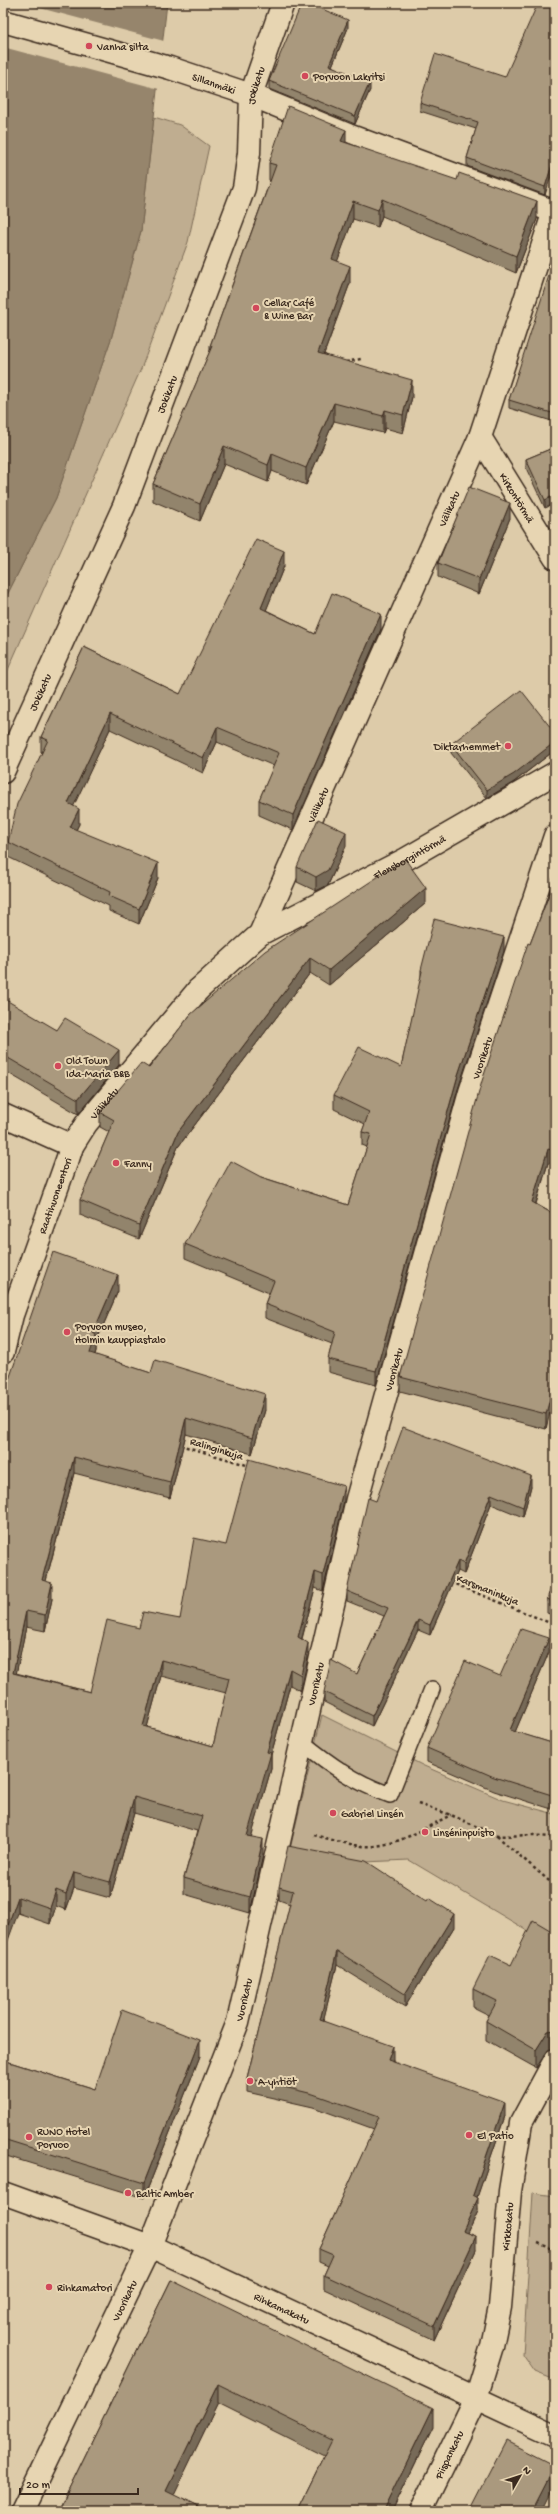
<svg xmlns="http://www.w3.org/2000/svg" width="558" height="2514" viewBox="0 0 558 2514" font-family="'Gochi Hand',sans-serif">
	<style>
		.green { fill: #bfad90; stroke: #7d6c57 }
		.water { fill: #96856c; stroke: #72614d }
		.pier { fill: #ddcba9 }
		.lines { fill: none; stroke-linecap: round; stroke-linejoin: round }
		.service-casing { stroke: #3b2a1e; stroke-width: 18 }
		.pedestrian-casing { stroke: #3b2a1e; stroke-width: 25 }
		.minor-casing { stroke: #3b2a1e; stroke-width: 25 }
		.tertiary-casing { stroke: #3b2a1e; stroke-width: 25 }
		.path { stroke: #3b2a1e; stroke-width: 2.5; stroke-dasharray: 3 3; stroke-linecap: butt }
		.service { stroke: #e7d5b2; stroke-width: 15 }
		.pedestrian { stroke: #e7d5b2; stroke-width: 22 }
		.minor { stroke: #e7d5b2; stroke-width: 22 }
		.tertiary { stroke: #e7d5b2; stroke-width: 22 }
		.wall { fill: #92846c; stroke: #3b2a1e; fill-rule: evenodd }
		.shaded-wall { fill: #776b58; stroke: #3b2a1e }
		.building { fill: #aa997e; stroke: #3b2a1e; fill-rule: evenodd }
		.poi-dot { fill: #d1495b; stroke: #e7d5b2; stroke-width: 1.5 }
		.labels { text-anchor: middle; stroke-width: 4; stroke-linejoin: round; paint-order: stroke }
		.poi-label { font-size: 11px; fill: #3b2a1e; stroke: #e7d5b2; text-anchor: start }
		.street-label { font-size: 11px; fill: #3b2a1e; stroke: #e7d5b2 }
	</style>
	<rect width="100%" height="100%" fill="#ddcba9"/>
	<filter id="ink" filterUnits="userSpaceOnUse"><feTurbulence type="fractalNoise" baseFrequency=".025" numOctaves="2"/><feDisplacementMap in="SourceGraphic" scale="8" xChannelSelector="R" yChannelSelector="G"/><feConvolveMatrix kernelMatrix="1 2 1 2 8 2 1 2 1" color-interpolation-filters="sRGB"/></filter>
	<g filter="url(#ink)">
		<!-- green -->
		<g class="green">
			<path d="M 154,117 L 180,125 L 209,146 L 188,242 L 141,369 L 3,681 L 3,603 L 56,498 L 111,339 L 141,231 Z"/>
			<path d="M 322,1715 L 424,1766 L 503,1800 L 555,1814 L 555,1947 L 409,1860 L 365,1862 L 290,1849 Z"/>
			<path d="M 533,2193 L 555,2196 L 555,2380 L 535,2372 L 523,2355 Z"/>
		</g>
		<!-- water -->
		<path class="water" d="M 3,3 L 167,3 L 141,231 L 111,339 L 56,498 L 3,603 Z"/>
		<!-- pier -->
		<path class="pier" d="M 3,3 L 21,3 L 164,41 L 159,89 L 3,47 Z"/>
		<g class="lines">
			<defs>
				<path id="service" d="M 302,1742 C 330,1765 356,1783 390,1795 L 432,1689"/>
				<g id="pedestrian">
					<path d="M 3,1115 L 72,1146 L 68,1159"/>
					<path id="s1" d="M 3,1352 L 12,1315 L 72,1146 L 86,1124 L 198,990"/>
				</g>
				<g id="minor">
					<path id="s2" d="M 3,21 L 170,68 L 251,95 L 348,135 L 555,212"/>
					<path id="s3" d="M 480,437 L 555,558"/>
					<path id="s4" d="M 3,772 L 124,506 L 244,188 L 249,153 L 251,95 L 283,3"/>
					<path id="s5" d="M 260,934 L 406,859 L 555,773"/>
					<path id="s6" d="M 198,990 L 260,934 L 480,437 L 555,208"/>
					<path id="s7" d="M 3,2193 L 150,2246 L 555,2435"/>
					<path id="s8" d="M 476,2398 L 492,2346 L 500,2307 L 510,2191 L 521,2123 L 555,2060"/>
					<path id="s9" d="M 22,2511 L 150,2246 L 238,2022 L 357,1499 L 470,1092 L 555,836"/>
				</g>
				<g id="tertiary">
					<path id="s10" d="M 421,2511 L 476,2398"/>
				</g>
			</defs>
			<!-- service casing -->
			<use href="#service" class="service-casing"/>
			<!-- pedestrian casing -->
			<use href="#pedestrian" class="pedestrian-casing"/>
			<!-- minor casing -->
			<use href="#minor" class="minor-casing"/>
			<!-- tertiary casing -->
			<use href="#tertiary" class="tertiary-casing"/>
			<!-- path -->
			<g class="path">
				<path d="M 346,362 L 361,359"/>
				<path d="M 180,1445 L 250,1466"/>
				<path d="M 450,1582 L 555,1625"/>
				<path d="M 418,1804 L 451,1815 L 497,1836 L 534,1835 L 555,1838"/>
				<path d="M 314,1835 C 329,1839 346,1844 362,1846 C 394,1849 424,1828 451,1815"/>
				<path d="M 497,1836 L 555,1886"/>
				<path d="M 538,2243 L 555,2250"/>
				<path d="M 554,2250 L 555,2257"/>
			</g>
			<!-- service -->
			<use href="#service" class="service"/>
			<!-- pedestrian -->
			<use href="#pedestrian" class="pedestrian"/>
			<!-- minor -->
			<use href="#minor" class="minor"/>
			<!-- tertiary -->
			<use href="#tertiary" class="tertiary"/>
		</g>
		<!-- wall -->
		<g class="wall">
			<path d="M 555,3 L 545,195 L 467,166 L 467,158 L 476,129 L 420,111 L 420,103 L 505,77 Z"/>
			<path d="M 348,28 L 332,66 L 370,90 L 355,124 L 269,89 L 269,81 Z"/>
			<path d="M 346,142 L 537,219 L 516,273 L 382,216 L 378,227 L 353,219 L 337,261 L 350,283 L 324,354 L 412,397 L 403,433 L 385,428 L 383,433 L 334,421 L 306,485 L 272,471 L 268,482 L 224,464 L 200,521 L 153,501 L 153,484 L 210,351 L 210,346 L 270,181 L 269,180 L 269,163 Z"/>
			<path d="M 555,267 L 555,422 L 509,408 L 509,400 Z"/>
			<path d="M 555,447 L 545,508 L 526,468 L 526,459 Z"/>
			<path d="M 510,518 L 479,594 L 438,577 L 438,563 Z"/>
			<path d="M 284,566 L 266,610 L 315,634 L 381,629 L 293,830 L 259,815 L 259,800 L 274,766 L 217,742 L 203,773 L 110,729 L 73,806 L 79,824 L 76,830 L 158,878 L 139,924 L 109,911 L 109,906 L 8,857 L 8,842 L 42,752 L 41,752 L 41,737 L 84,647 L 180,694 Z"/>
			<path d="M 555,733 L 555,750 L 514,782 L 487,798 L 451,753 L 451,744 Z"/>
			<path d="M 346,846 L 328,885 L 316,891 L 297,882 L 297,867 Z"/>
			<path d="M 555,879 L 555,1165 L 548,1163 L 536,1204 L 555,1215 L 546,1429 L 400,1391 L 400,1377 L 530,944 Z"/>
			<path d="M 426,903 L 329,985 L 310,973 L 178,1147 L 139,1239 L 80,1215 L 80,1200 L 109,1132 L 100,1127 L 100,1112 L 149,1068 L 191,1014 Z"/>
			<path d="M 504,951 L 458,1089 L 376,1385 L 328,1372 L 328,1359 L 332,1344 L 265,1318 L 265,1304 L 269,1293 L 185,1258 L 185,1244 L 261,1177 L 348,1205 L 367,1147 L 362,1145 L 362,1132 L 365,1124 L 334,1109 L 334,1095 L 401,1067 L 421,980 L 421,970 Z"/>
			<path d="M 3,1006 L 57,1030 L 119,1065 L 78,1114 L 3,1070 Z"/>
			<path d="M 118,1291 L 96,1342 L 96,1351 L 95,1355 L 265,1410 L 252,1454 L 186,1434 L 170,1498 L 74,1473 L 46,1581 L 52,1599 L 45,1631 L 26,1627 L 16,1673 L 90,1692 L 139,1628 L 180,1619 L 226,1545 L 344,1501 L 323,1591 L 315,1588 L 302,1639 L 308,1658 L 301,1691 L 290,1685 L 271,1755 L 271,1769 L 251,1837 L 263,1855 L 250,1913 L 184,1894 L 184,1878 L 197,1831 L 134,1813 L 110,1898 L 74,1888 L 66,1910 L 56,1906 L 50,1924 L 18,1913 L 5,1391 ZM 161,1676 L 226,1693 L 213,1746 L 147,1727 Z"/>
			<path d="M 531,1486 L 523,1517 L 491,1504 L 464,1574 L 458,1571 L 430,1635 L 418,1630 L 372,1726 L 324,1702 L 324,1692 L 357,1674 L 384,1616 L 347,1601 L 347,1591 L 376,1501 Z"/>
			<path d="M 555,1578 L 555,1616 L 547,1613 L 547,1599 Z"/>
			<path d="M 549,1652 L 515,1732 L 555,1744 L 555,1810 L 494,1791 L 427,1762 L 427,1748 L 500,1676 Z"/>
			<path d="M 279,1887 L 454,1927 L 405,2007 L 337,1965 L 323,2021 L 393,2060 L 393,2062 L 505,2116 L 477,2197 L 478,2211 L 468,2233 L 476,2250 L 434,2340 L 324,2289 L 324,2275 L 328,2266 L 319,2262 L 319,2249 L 374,2129 L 313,2107 L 247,2092 L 247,2078 L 290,1904 L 279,1900 Z"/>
			<path d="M 555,1933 L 555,2048 L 548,2050 L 536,2068 L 486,2040 L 486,2021 L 489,2015 L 473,2007 L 473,1989 L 511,1965 Z"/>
			<path d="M 200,2056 L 144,2198 L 3,2155 L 3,2060 L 95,2089 Z"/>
			<path d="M 171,2280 L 433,2427 L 392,2511 L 297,2511 L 324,2456 L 218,2403 L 173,2495 L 207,2511 L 60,2511 L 60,2507 Z"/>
		</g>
		<!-- shaded-wall -->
		<g class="shaded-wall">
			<path d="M 348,20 L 348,28 L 329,73 L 329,65 Z"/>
			<path d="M 370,82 L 370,90 L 355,124 L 355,116 Z"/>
			<path d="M 346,130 L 346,147 L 341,141 Z"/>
			<path d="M 555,155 L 555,163 L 545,195 L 545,187 Z"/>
			<path d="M 382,199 L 382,216 L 378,227 L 378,210 Z"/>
			<path d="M 353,201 L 353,219 L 332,276 L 332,259 Z"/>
			<path d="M 537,201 L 537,219 L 516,273 L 516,256 Z"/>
			<path d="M 350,266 L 350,283 L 318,370 L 318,353 Z"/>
			<path d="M 412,380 L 412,397 L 403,433 L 403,415 Z"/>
			<path d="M 334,403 L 334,421 L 306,485 L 306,468 Z"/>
			<path d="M 385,410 L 385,428 L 383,433 L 383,416 Z"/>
			<path d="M 224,446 L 224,464 L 200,521 L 200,504 Z"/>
			<path d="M 272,454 L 272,471 L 268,482 L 268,465 Z"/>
			<path d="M 555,495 L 555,504 L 545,508 L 545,500 Z"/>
			<path d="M 510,503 L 510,518 L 479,594 L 479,579 Z"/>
			<path d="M 284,551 L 284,566 L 261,623 L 261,608 Z"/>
			<path d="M 381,614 L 381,629 L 293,830 L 293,815 Z"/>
			<path d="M 110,714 L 110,729 L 68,818 L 68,803 Z"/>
			<path d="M 217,727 L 217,742 L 203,773 L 203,758 Z"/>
			<path d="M 555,742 L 555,750 L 514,782 L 487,798 L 487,790 Z"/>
			<path d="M 79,809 L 79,824 L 70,842 L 70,827 Z"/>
			<path d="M 346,832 L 346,846 L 328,885 L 316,891 L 316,877 Z"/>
			<path d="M 158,863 L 158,878 L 139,924 L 139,909 Z"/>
			<path d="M 426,888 L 426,903 L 329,985 L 329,970 Z"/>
			<path d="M 504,937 L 504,951 L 458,1089 L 376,1385 L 376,1371 L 458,1075 Z"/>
			<path d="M 310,958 L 310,973 L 178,1147 L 139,1239 L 139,1225 L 178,1132 Z"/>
			<path d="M 555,971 L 555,986 L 550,984 Z"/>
			<path d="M 555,1043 L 555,1057 L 552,1053 Z"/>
			<path d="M 119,1050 L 119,1065 L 78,1114 L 78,1099 Z"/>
			<path d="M 548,1149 L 548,1163 L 532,1216 L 532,1202 Z"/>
			<path d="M 118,1275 L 118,1291 L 96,1342 L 96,1351 L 90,1369 L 90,1353 L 93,1333 Z"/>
			<path d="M 555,1378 L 555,1392 L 546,1429 L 546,1414 Z"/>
			<path d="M 265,1394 L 265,1410 L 252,1454 L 252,1438 Z"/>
			<path d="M 186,1418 L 186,1434 L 170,1498 L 170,1482 Z"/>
			<path d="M 74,1457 L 74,1473 L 42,1596 L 42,1580 Z"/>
			<path d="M 531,1476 L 531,1486 L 523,1517 L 523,1507 Z"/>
			<path d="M 344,1486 L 344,1501 L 323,1591 L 323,1575 Z"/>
			<path d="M 491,1494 L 491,1504 L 464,1574 L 464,1564 Z"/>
			<path d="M 458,1561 L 458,1571 L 430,1635 L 430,1625 Z"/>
			<path d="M 315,1572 L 315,1588 L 298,1653 L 298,1637 Z"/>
			<path d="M 52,1583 L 52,1599 L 45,1631 L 45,1615 Z"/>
			<path d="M 26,1611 L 26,1627 L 13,1689 L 13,1673 Z"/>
			<path d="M 418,1620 L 418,1630 L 372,1726 L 372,1716 Z"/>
			<path d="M 549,1638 L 549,1652 L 510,1744 L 510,1730 Z"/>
			<path d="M 308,1643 L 308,1658 L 301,1691 L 301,1675 Z"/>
			<path d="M 161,1660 L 161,1676 L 143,1742 L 143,1726 Z"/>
			<path d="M 290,1669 L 290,1685 L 271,1755 L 271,1769 L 247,1852 L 247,1836 L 267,1752 Z"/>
			<path d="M 134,1797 L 134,1813 L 110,1898 L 110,1882 Z"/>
			<path d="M 263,1839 L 263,1855 L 250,1913 L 250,1897 Z"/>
			<path d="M 74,1872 L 74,1888 L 66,1910 L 66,1894 Z"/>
			<path d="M 56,1890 L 56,1906 L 50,1924 L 50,1908 Z"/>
			<path d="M 18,1897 L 18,1913 L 3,1954 L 3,1939 Z"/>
			<path d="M 454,1914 L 454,1927 L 405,2007 L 405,1994 Z"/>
			<path d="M 337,1951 L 337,1965 L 320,2034 L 320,2020 Z"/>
			<path d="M 554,2029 L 554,2048 L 548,2050 L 536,2068 L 536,2050 L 548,2031 Z"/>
			<path d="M 200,2040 L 200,2056 L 144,2198 L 144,2183 Z"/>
			<path d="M 393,2046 L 393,2060 L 388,2074 L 388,2060 Z"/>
			<path d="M 505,2102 L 505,2116 L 473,2209 L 473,2195 Z"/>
			<path d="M 478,2198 L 478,2211 L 463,2244 L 463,2231 Z"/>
			<path d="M 476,2236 L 476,2250 L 434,2340 L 434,2326 Z"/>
			<path d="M 218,2384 L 218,2403 L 166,2511 L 166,2491 Z"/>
			<path d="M 433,2408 L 433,2427 L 392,2511 L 383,2511 Z"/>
			<path d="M 555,2466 L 555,2485 L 542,2511 L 532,2511 Z"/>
		</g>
		<!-- building -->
		<g class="building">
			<path d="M 302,3 L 308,3 L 348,20 L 329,65 L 370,82 L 355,116 L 269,81 Z"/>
			<path d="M 538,3 L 555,3 L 555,155 L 545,187 L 467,158 L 478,122 L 420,103 L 435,54 L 505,77 Z"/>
			<path d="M 288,106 L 346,130 L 341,141 L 457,180 L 459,173 L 537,201 L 516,256 L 382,199 L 378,210 L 353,201 L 332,259 L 350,266 L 318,353 L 412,380 L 403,415 L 385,410 L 383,416 L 334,403 L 306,468 L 272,454 L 268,465 L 224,446 L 200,504 L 153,484 L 212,346 L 210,346 L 276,165 L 269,163 Z"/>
			<path d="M 552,266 L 555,267 L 555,414 L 509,400 Z"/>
			<path d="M 555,447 L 555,495 L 545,500 L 526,459 Z"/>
			<path d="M 469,487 L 510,503 L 479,579 L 438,563 Z"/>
			<path d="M 256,539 L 284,551 L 261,608 L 315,634 L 332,593 L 381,614 L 293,815 L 259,800 L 279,753 L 217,727 L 203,758 L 110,714 L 68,803 L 79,809 L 70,827 L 158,863 L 139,909 L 109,896 L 110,892 L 8,842 L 17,804 L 48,740 L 41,737 L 84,647 L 180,694 Z"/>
			<path d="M 521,690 L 555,733 L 555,742 L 514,774 L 487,790 L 451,744 Z"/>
			<path d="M 318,819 L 346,832 L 328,870 L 316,877 L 297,867 Z"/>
			<path d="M 405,859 L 426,888 L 329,970 L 310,958 L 178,1132 L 139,1225 L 80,1200 L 114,1120 L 100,1112 L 141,1063 L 149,1068 L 191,1014 L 265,951 Z"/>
			<path d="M 555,879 L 555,971 L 550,984 L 555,985 L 555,1043 L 552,1053 L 555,1054 L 555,1151 L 548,1149 L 532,1202 L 555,1215 L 555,1378 L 546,1414 L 400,1377 L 482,1081 L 528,943 L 530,944 Z"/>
			<path d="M 434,919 L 504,937 L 458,1075 L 376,1371 L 328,1359 L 335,1332 L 265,1304 L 274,1281 L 185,1244 L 231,1161 L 261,1177 L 348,1205 L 371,1134 L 362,1132 L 369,1112 L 334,1095 L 359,1047 L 401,1067 L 422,971 L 421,970 Z"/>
			<path d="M 6,1000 L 57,1030 L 65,1018 L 119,1050 L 78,1099 L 3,1055 L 3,1006 Z"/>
			<path d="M 53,1252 L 118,1275 L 93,1333 L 96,1335 L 90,1353 L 151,1373 L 155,1360 L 265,1394 L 252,1438 L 186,1418 L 170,1482 L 74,1457 L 42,1580 L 52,1583 L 45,1615 L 26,1611 L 13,1673 L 90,1692 L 107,1620 L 139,1628 L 143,1612 L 180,1619 L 194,1538 L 226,1545 L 249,1459 L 344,1486 L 323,1575 L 315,1572 L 298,1637 L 308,1643 L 301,1675 L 290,1669 L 267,1752 L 271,1753 L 247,1836 L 263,1839 L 250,1897 L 184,1878 L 202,1816 L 134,1797 L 110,1882 L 74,1872 L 66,1894 L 56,1890 L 50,1908 L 18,1897 L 3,1939 L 3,1390 L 5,1391 ZM 161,1660 L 229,1678 L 213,1746 L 143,1726 Z"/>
			<path d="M 403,1427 L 531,1476 L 523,1507 L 491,1494 L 464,1564 L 458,1561 L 430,1625 L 418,1620 L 372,1716 L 324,1692 L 331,1660 L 357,1674 L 388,1608 L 347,1591 L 368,1498 L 376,1501 Z"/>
			<path d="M 555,1578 L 555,1602 L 547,1599 Z"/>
			<path d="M 521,1629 L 549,1638 L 510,1730 L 555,1744 L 555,1796 L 494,1777 L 427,1748 L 465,1661 L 500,1676 Z"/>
			<path d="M 288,1846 L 366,1861 L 427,1901 L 429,1898 L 454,1914 L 405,1994 L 337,1951 L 320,2020 L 393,2046 L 388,2060 L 505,2102 L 473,2195 L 478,2198 L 463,2231 L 476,2236 L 434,2326 L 324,2275 L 333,2255 L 319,2249 L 379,2117 L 313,2094 L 247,2078 L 293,1891 L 279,1887 Z"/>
			<path d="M 533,1920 L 555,1933 L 555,2030 L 548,2031 L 536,2050 L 486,2021 L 497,2001 L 473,1989 L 490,1955 L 511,1965 Z"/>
			<path d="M 122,2010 L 200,2040 L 144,2183 L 3,2139 L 3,2060 L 95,2089 Z"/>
			<path d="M 171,2280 L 433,2408 L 383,2511 L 297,2511 L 332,2440 L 218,2384 L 166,2491 L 207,2511 L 68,2511 L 60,2507 Z"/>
			<path d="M 506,2441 L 555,2466 L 532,2511 L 470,2511 Z"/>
		</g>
	</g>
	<!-- markers -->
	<g class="poi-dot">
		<circle cx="89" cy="46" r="4"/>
		<circle cx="305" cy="76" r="4"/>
		<circle cx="256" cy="308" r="4"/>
		<circle cx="508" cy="746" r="4"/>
		<circle cx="58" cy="1066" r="4"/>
		<circle cx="116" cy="1163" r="4"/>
		<circle cx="67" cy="1332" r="4"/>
		<circle cx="333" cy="1813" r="4"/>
		<circle cx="425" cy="1832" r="4"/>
		<circle cx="250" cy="2081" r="4"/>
		<circle cx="469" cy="2135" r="4"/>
		<circle cx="29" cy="2137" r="4"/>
		<circle cx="128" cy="2193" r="4"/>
		<circle cx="49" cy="2287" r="4"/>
	</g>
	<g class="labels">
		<!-- poi labels -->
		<g class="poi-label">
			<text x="97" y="50">Vanha silta</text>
			<text x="313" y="80">Porvoon Lakritsi</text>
			<text x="264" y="306">Cellar Café<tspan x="264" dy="13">&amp; Wine Bar</tspan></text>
			<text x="500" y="750" text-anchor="end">Diktarhemmet</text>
			<text x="66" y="1064">Old Town<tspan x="66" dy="13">Ida-Maria B&amp;B</tspan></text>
			<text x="124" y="1167">Fanny</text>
			<text x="75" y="1330">Porvoon museo,<tspan x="75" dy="13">Holmin kauppiastalo</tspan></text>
			<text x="341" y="1817">Gabriel Linsén</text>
			<text x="433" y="1836">Linséninpuisto</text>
			<text x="258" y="2085">A-yhtiöt</text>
			<text x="37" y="2135">RUNO Hotel<tspan x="37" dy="13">Porvoo</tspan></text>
			<text x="477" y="2139">El Patio</text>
			<text x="136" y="2197">Baltic Amber</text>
			<text x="57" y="2291">Rihkamatori</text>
		</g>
		<!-- street labels -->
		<g class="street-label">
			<text dy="4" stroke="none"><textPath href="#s2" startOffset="220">Sillanmäki</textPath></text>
			<text dy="4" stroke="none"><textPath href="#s4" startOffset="736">Jokikatu</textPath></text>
			<text dy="4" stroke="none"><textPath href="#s4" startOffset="412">Jokikatu</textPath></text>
			<text dy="4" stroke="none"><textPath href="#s3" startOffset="71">Kirkontörmä</textPath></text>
			<text dy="4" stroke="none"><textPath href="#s6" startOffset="549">Välikatu</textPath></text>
			<text dy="4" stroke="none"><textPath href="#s4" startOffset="88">Jokikatu</textPath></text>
			<text dy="4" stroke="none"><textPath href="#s6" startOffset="225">Välikatu</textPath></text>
			<text dy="4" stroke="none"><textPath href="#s5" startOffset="168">Flensborgintörmä</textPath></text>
			<text dy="4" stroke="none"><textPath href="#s9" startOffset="1530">Vuorikatu</textPath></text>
			<text dy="4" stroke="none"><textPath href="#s1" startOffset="271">Välikatu</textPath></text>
			<text dy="4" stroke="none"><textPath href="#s1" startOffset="165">Raatihuoneentori</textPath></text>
			<text dy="4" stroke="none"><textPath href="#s9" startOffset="1206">Vuorikatu</textPath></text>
			<text transform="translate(217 1448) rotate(17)" y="4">Ralinginkuja</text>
			<text transform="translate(488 1589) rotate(22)" y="4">Karsmaninkuja</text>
			<text dy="4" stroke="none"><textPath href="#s9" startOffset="882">Vuorikatu</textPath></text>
			<text dy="4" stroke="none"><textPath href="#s9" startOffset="558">Vuorikatu</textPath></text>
			<text dy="4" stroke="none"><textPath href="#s8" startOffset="175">Kirkkokatu</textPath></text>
			<text dy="4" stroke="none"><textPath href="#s9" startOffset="234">Vuorikatu</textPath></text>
			<text dy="4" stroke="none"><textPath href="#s7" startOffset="302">Rihkamakatu</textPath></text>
			<text dy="4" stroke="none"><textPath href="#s10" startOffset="63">Piispankatu</textPath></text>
		</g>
	</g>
	<!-- margin -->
	<rect width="558" height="2514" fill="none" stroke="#e7d5b2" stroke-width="16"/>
	<rect x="8" y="8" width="542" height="2498" fill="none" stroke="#3b2a1e" stroke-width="1.5" filter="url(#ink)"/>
	<!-- north arrow -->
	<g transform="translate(520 2476) rotate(51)" stroke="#e7d5b2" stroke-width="3" paint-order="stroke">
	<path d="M0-3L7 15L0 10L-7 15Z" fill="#3b2a1e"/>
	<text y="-6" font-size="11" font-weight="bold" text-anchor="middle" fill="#3b2a1e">N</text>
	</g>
	<!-- scale -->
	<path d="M20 2488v6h118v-6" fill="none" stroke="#3b2a1e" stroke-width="2"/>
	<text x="26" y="2488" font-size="12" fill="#3b2a1e" stroke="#e7d5b2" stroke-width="3" paint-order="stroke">20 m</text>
</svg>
